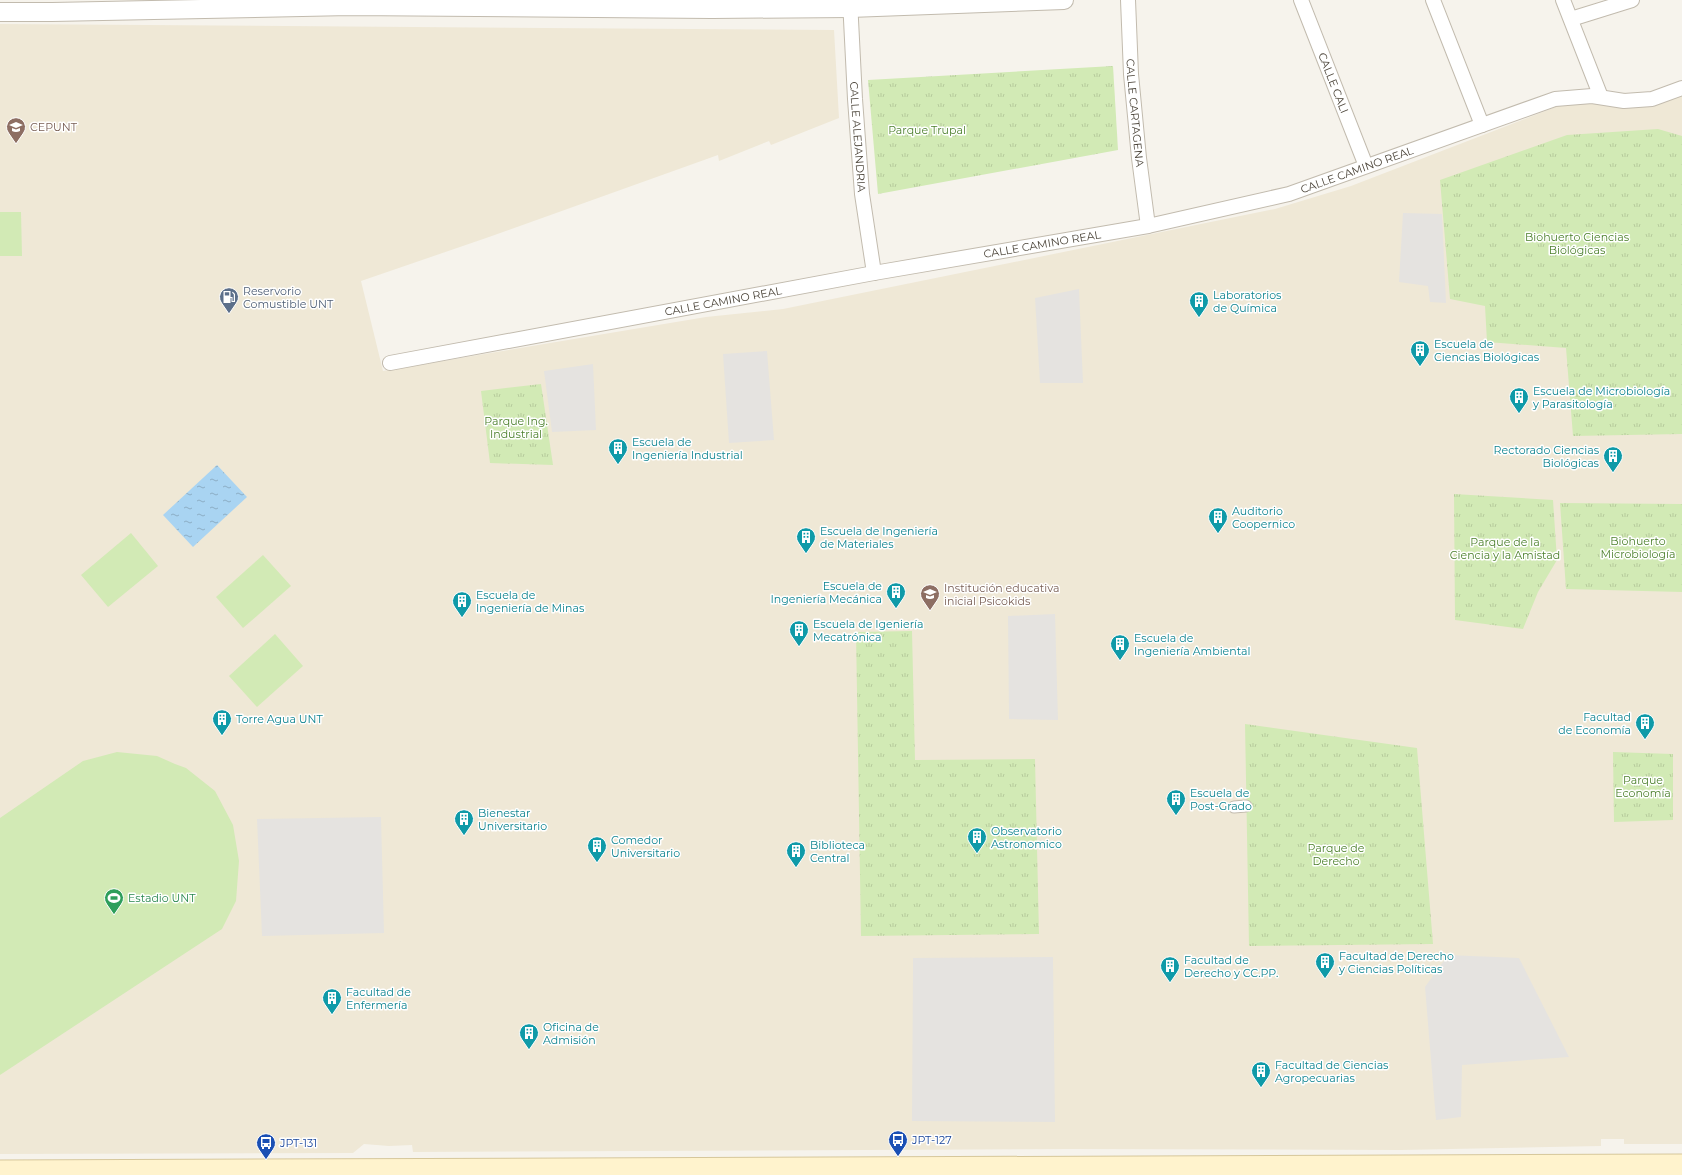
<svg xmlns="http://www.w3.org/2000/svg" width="1682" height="1175" viewBox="0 0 1682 1175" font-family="Montserrat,sans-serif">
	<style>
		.education { fill: #efe8d6 }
		.grass { fill: #d2eab5 }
		.park { fill: url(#park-tufts) }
		.parking { fill: #e5e3e0 }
		.water { fill: url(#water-ripples) }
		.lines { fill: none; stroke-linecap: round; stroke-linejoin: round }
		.pedestrian-casing { stroke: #c2bbae; stroke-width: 13 }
		.minor-casing { stroke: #c2bbae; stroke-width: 16 }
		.tertiary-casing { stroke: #c2bbae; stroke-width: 20 }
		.secondary-casing { stroke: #d6c79b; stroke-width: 23 }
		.pedestrian { stroke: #fff; stroke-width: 11 }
		.minor { stroke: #fff; stroke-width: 14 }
		.tertiary { stroke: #fff; stroke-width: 18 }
		.secondary { stroke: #fff3cd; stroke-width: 21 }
		.labels { text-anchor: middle; stroke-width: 3; stroke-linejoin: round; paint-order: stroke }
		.street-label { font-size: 11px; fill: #4b4439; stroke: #fff }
		.education-label { font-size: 11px; fill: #785e54; stroke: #fff; text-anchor: start }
		.park-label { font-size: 11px; fill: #4a7f2a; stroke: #fff }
		.service-label { font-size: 11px; fill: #4e5e75; stroke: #fff; text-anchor: start }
		.culture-label { font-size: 11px; fill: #0d838f; stroke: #fff; text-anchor: start }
		.leisure-label { font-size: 11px; fill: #27864d; stroke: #fff; text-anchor: start }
		.transit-label { font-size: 11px; fill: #164399; stroke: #fff; text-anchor: start }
	</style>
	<defs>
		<pattern id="park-tufts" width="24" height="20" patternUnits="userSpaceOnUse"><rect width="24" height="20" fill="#d2eab5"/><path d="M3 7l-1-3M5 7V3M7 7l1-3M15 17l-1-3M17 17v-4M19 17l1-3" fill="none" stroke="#b6ca9c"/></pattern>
		<pattern id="water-ripples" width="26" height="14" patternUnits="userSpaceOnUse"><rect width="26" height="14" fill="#a9d4f2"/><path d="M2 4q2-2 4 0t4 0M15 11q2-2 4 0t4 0" fill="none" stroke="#8caec5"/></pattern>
	</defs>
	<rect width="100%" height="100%" fill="#f6f3ec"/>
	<!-- education -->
	<path class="education" d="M 0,24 L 834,30 L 839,118 L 771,145 L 769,141 L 719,161 L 718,155 L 489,237 L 361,281 L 383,371 L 706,317 L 783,309 L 1275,209 L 1351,186 L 1571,101 L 1682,93 L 1682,1144 L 1624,1144 L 1624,1139 L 1601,1139 L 1601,1146 L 1401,1150 L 1070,1149 L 413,1152 L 412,1145 L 389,1146 L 364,1144 L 353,1153 L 0,1154 Z"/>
	<!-- grass -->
	<g class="grass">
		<path d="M 0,212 L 21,212 L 22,256 L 0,256 Z"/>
		<path d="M 131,533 L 158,566 L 108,607 L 81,575 Z"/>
		<path d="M 263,555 L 291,586 L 243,628 L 216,597 Z"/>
		<path d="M 275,634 L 303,666 L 257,707 L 229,676 Z"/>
		<path d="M 117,752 L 157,756 L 175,764 L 186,768 L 215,791 L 233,825 L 239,861 L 236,901 L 222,929 L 0,1075 L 0,818 L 83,761 Z"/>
	</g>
	<!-- park -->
	<g class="park">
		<path d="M 1113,66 L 1118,150 L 878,194 L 868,80 Z"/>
		<path d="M 1658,129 L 1682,136 L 1682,434 L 1573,436 L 1566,348 L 1487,342 L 1485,306 L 1450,299 L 1440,180 L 1567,135 Z"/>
		<path d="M 541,384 L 553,465 L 490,463 L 481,391 Z"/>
		<path d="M 1454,494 L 1553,500 L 1557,560 L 1538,592 L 1523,629 L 1455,620 Z"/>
		<path d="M 1560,503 L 1682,504 L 1682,592 L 1566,589 Z"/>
		<path d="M 912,631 L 915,760 L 1035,759 L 1039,934 L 861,936 L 856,632 Z"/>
		<path d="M 1245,724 L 1417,748 L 1433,944 L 1249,946 Z"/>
		<path d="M 1613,752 L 1673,754 L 1673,820 L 1614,822 Z"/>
	</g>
	<!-- parking -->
	<g class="parking">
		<path d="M 1403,213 L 1442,214 L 1446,303 L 1430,302 L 1428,286 L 1399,282 Z"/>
		<path d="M 1079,289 L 1083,383 L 1040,383 L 1035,298 Z"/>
		<path d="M 767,351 L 774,440 L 729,443 L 723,354 Z"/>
		<path d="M 593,364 L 596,430 L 552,432 L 544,371 Z"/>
		<path d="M 1055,614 L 1058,720 L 1009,719 L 1008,616 Z"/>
		<path d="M 381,817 L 384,933 L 262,936 L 257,819 Z"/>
		<path d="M 1448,955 L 1519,958 L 1569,1057 L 1462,1065 L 1461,1117 L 1436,1120 L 1425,987 Z"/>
		<path d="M 1053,957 L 1055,1122 L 912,1121 L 913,958 Z"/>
	</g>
	<!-- water -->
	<path class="water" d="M 217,465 L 247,497 L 193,547 L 163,515 Z"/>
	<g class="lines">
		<defs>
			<path id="pedestrian" d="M 1234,807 L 1246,806"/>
			<g id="minor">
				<path id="s1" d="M 850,0 L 855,99 L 862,194 L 874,273"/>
				<path id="s2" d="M 1128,0 L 1131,74 L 1139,158 L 1148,226"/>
				<path id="s3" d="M 1301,0 L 1366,166"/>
				<path d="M 1433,0 L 1482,125"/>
				<path d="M 1563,0 L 1601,97"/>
				<path d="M 1571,19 L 1632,0"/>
				<path id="s4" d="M 390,363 L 874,273 L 1148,226 L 1289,194 L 1555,99 L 1592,96 L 1624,101 L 1652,99 L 1682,88"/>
			</g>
			<path id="tertiary" d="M 0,12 L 52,12 L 350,6 L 712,9 L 850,8 L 1064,0"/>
			<path id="secondary" d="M 0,1171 L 1682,1165"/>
		</defs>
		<!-- pedestrian casing -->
		<use href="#pedestrian" class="pedestrian-casing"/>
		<!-- minor casing -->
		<use href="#minor" class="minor-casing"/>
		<!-- tertiary casing -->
		<use href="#tertiary" class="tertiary-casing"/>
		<!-- secondary casing -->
		<use href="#secondary" class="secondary-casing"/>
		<!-- pedestrian -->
		<use href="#pedestrian" class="pedestrian"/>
		<!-- minor -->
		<use href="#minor" class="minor"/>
		<!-- tertiary -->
		<use href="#tertiary" class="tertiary"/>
		<!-- secondary -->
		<use href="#secondary" class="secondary"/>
	</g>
	<!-- icons -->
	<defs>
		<symbol id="university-pin" viewBox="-11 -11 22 30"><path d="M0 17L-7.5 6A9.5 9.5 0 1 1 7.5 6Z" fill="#8d6e63" stroke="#fff"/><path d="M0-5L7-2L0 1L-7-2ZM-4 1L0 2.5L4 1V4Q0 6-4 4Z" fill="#fff"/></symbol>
		<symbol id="fuel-pin" viewBox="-11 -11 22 30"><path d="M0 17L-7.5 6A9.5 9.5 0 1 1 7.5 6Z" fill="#5c6f8a" stroke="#fff"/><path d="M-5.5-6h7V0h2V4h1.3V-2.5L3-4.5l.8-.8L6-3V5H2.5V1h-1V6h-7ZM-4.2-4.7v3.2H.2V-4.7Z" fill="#fff"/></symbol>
		<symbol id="building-pin" viewBox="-11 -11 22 30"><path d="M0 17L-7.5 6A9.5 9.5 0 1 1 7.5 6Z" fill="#0f9aa8" stroke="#fff"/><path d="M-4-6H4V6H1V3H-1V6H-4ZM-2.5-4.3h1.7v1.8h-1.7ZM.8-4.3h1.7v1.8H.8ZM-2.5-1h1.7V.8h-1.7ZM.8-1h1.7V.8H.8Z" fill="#fff"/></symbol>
		<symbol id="school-pin" viewBox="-11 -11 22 30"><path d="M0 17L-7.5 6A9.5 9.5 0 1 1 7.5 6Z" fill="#8d6e63" stroke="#fff"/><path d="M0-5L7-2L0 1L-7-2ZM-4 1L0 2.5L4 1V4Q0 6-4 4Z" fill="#fff"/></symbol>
		<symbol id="stadium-pin" viewBox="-11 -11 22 30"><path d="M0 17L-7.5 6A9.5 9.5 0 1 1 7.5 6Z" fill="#2e9e5b" stroke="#fff"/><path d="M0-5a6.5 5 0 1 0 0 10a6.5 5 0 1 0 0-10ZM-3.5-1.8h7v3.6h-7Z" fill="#fff"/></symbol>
		<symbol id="bus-pin" viewBox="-11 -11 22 30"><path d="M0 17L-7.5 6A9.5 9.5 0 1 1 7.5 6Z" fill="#1a4fb4" stroke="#fff"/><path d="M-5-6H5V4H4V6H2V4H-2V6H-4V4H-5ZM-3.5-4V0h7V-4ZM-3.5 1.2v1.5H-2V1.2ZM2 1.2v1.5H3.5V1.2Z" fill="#fff"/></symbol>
	</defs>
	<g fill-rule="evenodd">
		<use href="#university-pin" x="5" y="116" width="22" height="30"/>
		<use href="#fuel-pin" x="218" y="286" width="22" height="30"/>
		<use href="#building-pin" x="1188" y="290" width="22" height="30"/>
		<use href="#building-pin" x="1409" y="339" width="22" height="30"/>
		<use href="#building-pin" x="1508" y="386" width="22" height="30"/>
		<use href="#building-pin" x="607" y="437" width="22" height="30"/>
		<use href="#building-pin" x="1602" y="445" width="22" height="30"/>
		<use href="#building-pin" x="1207" y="506" width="22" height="30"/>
		<use href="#building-pin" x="795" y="526" width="22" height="30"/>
		<use href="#building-pin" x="885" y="581" width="22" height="30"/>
		<use href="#school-pin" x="919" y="583" width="22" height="30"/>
		<use href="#building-pin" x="451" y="590" width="22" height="30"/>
		<use href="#building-pin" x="788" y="619" width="22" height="30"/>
		<use href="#building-pin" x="1109" y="633" width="22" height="30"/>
		<use href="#building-pin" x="211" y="708" width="22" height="30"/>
		<use href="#building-pin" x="1634" y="712" width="22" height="30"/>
		<use href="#building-pin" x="1165" y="788" width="22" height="30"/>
		<use href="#building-pin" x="453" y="808" width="22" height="30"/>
		<use href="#building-pin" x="966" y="826" width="22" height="30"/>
		<use href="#building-pin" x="586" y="835" width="22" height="30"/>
		<use href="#building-pin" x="785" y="840" width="22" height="30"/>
		<use href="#stadium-pin" x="103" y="887" width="22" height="30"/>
		<use href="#building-pin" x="1314" y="951" width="22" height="30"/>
		<use href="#building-pin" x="1159" y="955" width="22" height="30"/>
		<use href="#building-pin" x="321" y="987" width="22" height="30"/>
		<use href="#building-pin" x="518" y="1022" width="22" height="30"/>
		<use href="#building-pin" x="1250" y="1060" width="22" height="30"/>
		<use href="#bus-pin" x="887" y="1129" width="22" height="30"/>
		<use href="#bus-pin" x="255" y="1132" width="22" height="30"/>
	</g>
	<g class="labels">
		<!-- street labels -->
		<g class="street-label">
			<text dy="4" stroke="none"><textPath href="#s3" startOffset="89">CALLE CALI</textPath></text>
			<text dy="4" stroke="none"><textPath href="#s2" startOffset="113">CALLE CARTAGENA</textPath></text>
			<text dy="4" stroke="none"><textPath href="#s1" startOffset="137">CALLE ALEJANDRIA</textPath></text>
			<text dy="4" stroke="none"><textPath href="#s4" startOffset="987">CALLE CAMINO REAL</textPath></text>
			<text dy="4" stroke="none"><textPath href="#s4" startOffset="663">CALLE CAMINO REAL</textPath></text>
			<text dy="4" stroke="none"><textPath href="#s4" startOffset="339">CALLE CAMINO REAL</textPath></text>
		</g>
		<!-- education labels -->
		<g class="education-label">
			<text x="30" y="131">CEPUNT</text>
			<text x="944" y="592">Institución educativa<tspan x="944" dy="13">inicial Psicokids</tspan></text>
		</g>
		<!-- park labels -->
		<g class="park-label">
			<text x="927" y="134">Parque Trupal</text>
			<text x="1577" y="241">Biohuerto Ciencias<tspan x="1577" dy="13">Biológicas</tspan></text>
			<text x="516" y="425">Parque Ing.<tspan x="516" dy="13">Industrial</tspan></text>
			<text x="1638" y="545">Biohuerto<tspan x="1638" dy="13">Microbiología</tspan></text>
			<text x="1505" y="546">Parque de la<tspan x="1505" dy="13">Ciencia y la Amistad</tspan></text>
			<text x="1643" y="784">Parque<tspan x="1643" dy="13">Economía</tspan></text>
			<text x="1336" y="852">Parque de<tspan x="1336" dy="13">Derecho</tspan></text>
		</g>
		<!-- service labels -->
		<g class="service-label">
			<text x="243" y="295">Reservorio<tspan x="243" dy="13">Comustible UNT</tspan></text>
		</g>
		<!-- culture labels -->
		<g class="culture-label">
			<text x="1213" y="299">Laboratorios<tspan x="1213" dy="13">de Química</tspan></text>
			<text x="1434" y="348">Escuela de<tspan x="1434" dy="13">Ciencias Biológicas</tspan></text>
			<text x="1533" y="395">Escuela de Microbiología<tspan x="1533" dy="13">y Parasitología</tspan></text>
			<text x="632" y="446">Escuela de<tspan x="632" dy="13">Ingeniería Industrial</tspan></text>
			<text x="1599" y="454" text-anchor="end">Rectorado Ciencias<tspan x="1599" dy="13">Biológicas</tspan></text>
			<text x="1232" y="515">Auditorio<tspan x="1232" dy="13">Coopernico</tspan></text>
			<text x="820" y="535">Escuela de Ingeniería<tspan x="820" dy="13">de Materiales</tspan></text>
			<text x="882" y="590" text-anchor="end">Escuela de<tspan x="882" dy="13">Ingeniería Mecánica</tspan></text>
			<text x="476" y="599">Escuela de<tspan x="476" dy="13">Ingeniería de Minas</tspan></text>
			<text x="813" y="628">Escuela de Igeniería<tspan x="813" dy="13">Mecatrónica</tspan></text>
			<text x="1134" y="642">Escuela de<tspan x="1134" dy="13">Ingeniería Ambiental</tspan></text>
			<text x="1631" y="721" text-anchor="end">Facultad<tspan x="1631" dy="13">de Economía</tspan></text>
			<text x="236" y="723">Torre Agua UNT</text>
			<text x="1190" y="797">Escuela de<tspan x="1190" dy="13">Post-Grado</tspan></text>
			<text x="478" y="817">Bienestar<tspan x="478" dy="13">Universitario</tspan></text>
			<text x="991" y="835">Observatorio<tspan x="991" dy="13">Astronomico</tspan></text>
			<text x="611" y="844">Comedor<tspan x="611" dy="13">Universitario</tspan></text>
			<text x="810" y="849">Biblioteca<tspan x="810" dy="13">Central</tspan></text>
			<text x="1339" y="960">Facultad de Derecho<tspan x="1339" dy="13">y Ciencias Políticas</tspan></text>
			<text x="1184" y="964">Facultad de<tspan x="1184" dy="13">Derecho y CC.PP.</tspan></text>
			<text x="346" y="996">Facultad de<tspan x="346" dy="13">Enfermería</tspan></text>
			<text x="543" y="1031">Oficina de<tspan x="543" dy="13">Admisión</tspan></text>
			<text x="1275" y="1069">Facultad de Ciencias<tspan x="1275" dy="13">Agropecuarias</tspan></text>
		</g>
		<!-- leisure labels -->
		<g class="leisure-label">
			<text x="128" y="902">Estadio UNT</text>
		</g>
		<!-- transit labels -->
		<g class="transit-label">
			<text x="912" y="1144">JPT-127</text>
			<text x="280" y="1147">JPT-131</text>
		</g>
	</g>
</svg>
